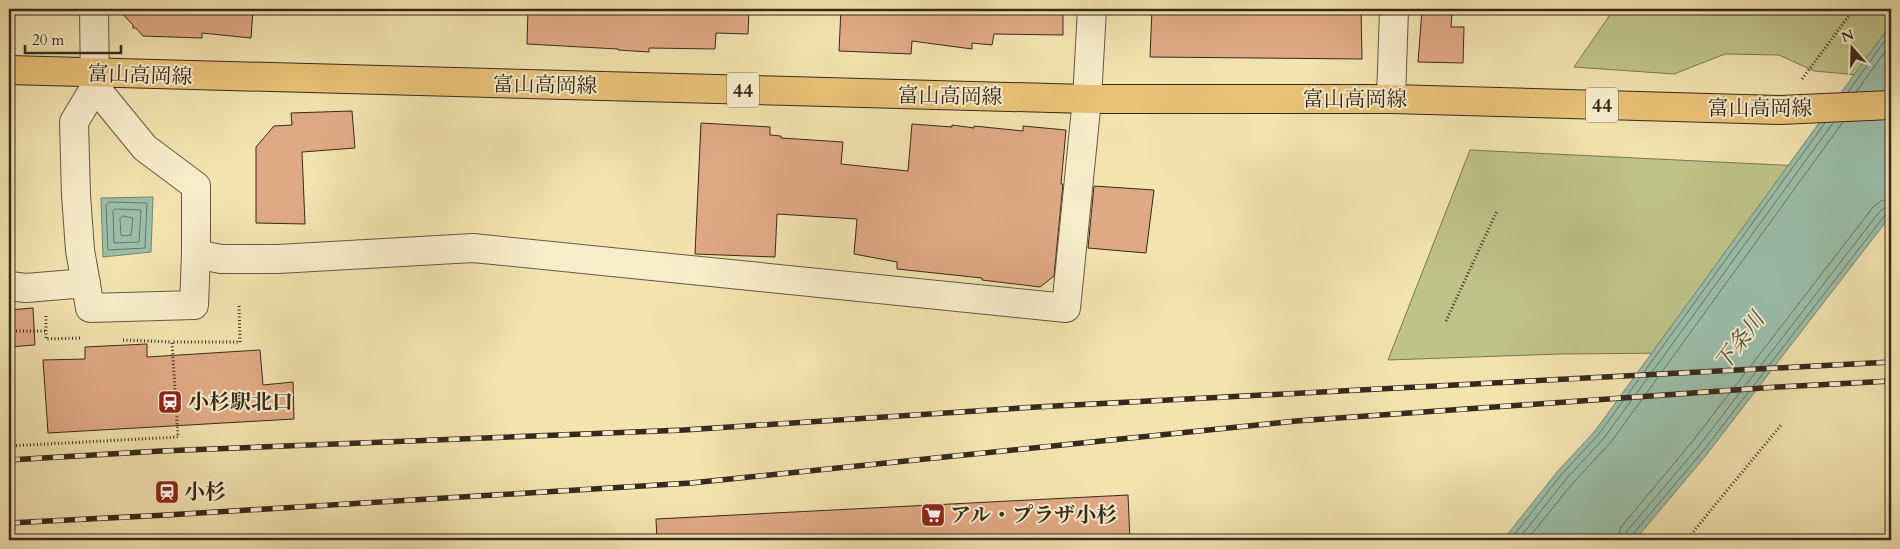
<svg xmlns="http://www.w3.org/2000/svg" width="1900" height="549" viewBox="0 0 1900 549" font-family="Cardo,'Noto Serif JP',serif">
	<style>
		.green { fill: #bec388; stroke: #7a7654 }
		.water { fill: #9bbeaa; stroke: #738272 }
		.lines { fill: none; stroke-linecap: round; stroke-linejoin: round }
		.shore { stroke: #697464; stroke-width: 1 }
		.building { fill: #e0a985; stroke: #37291f }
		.minor-casing { stroke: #665843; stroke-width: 30 }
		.major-casing { stroke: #37291f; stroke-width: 30 }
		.path { stroke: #37291f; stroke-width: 3; stroke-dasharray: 1 2.5; stroke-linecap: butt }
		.minor { stroke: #f7edcb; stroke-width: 28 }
		.major { stroke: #e9c278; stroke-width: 28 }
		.rail-casing { stroke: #37291f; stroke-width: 5.5 }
		.rail { stroke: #f7edcb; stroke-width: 4; stroke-dasharray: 11; stroke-linecap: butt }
		.labels { text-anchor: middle; stroke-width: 4; stroke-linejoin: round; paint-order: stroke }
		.shield { fill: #f7edcb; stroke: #716453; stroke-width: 1 }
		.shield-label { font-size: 20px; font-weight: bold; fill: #37291f }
		.street-label { font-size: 21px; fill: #37291f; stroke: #f7edcb }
		.poi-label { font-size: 21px; font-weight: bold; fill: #37291f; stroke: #f7edcb; text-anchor: start }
		.water-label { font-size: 22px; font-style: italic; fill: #504e42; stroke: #f7edcb }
	</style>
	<rect width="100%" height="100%" fill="#f2e3af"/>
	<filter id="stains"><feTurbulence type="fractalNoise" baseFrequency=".004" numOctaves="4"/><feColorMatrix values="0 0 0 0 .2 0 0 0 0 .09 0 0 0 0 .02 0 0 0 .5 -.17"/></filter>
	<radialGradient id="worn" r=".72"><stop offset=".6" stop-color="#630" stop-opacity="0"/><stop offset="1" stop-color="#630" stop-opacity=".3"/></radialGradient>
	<!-- green -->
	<g class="green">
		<path d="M 1614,9 L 1891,9 L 1891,52 L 1858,75 L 1814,71 L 1779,55 L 1725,54 L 1674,74 L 1574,67 Z"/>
		<path d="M 1470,150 L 1822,167 L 1676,353 L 1560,354 L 1388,360 Z"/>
	</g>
	<!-- water -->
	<g class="water">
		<path d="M 1891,24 L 1891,215 L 1707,454 L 1635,540 L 1503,540 L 1558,471 L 1595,431 Z"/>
		<path d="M 153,197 L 151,252 L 103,257 L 101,198 Z"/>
	</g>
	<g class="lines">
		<!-- shore -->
		<g class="shore">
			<path d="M 1848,92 L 1891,32"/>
			<path d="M 1856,92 L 1891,43"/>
			<path d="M 109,202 L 147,203 L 145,248 L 108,250 L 106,205 Z"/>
			<path d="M 115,209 L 141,210 L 139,242 L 114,243 L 113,211 Z"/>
			<path d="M 123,216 L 133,218 L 131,235 L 123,236 L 121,235 L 120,219 Z"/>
			<path d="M 1510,540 L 1561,475 L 1599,434 L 1825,123"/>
			<path d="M 1518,540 L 1566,479 L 1604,438 L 1833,123"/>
			<path d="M 1527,540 L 1572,484 L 1611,442 L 1843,122"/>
			<path d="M 1617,540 L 1621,527 L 1692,442 L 1874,206 L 1881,201 L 1891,198"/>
			<path d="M 1625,540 L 1627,531 L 1698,447 L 1880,211 L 1886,207 L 1891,206"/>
			<path d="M 1631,540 L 1632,535 L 1703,451 L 1885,215 L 1891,212"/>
		</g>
	</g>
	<!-- building -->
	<g class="building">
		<path d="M 118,9 L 253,9 L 251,38 L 202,33 L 202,38 L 143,36 L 136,28 L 133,28 L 133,25 Z"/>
		<path d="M 528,9 L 749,9 L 748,34 L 716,33 L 715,49 L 649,48 L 649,52 L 618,50 L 618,49 L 527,44 Z"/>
		<path d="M 841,9 L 1063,9 L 1063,35 L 994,34 L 992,45 L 972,43 L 972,49 L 912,41 L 911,54 L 839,51 Z"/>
		<path d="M 1152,9 L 1361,9 L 1362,59 L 1150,57 Z"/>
		<path d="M 1422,10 L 1452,12 L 1451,27 L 1464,27 L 1463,63 L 1418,62 Z"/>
		<path d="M 352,111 L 355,148 L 302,152 L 305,224 L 256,223 L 256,147 L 274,126 L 292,125 L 291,113 Z"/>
		<path d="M 701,123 L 770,127 L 770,135 L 781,136 L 781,138 L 843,142 L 841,164 L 908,171 L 912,124 L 952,127 L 952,125 L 974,128 L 974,126 L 1023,131 L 1023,126 L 1066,130 L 1061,184 L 1063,184 L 1054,276 L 1040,287 L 982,280 L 982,278 L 897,269 L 897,262 L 854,254 L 857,219 L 777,214 L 775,257 L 695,254 Z"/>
		<path d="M 1094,186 L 1154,190 L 1146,253 L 1088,248 Z"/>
		<path d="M 33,308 L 35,345 L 9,347 L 9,310 Z"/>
		<path d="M 147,344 L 147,357 L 260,350 L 263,385 L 293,382 L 294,419 L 48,433 L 43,360 L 85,359 L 85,347 Z"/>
		<path d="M 1128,495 L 1130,540 L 657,540 L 656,519 Z"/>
	</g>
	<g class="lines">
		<defs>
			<g id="minor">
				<path d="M 94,9 L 95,87 L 74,122 L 76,195 L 80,250 L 90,308 L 194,305 L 196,254 L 196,186 L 145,148 L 95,87"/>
				<path d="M 1391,99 L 1394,9"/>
				<path d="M 196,254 L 221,259 L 278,259 L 473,248 L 1066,308 L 1087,99 L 1092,9"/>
				<path d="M 9,286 L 26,288 L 86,283"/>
			</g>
			<path id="major" d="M 9,70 L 1087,99 L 1391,99 L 1780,110 L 1891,105"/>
		</defs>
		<!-- minor casing -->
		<use href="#minor" class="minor-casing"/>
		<!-- major casing -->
		<use href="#major" class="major-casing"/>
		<!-- path -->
		<g class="path">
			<path d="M 1802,79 L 1854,9"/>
			<path d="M 46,316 L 46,339 L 82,338"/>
			<path d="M 1446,321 L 1497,211"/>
			<path d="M 9,331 L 46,331"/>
			<path d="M 123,340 L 172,342"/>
			<path d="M 9,446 L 178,437 L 172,342 L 240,342 L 239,306"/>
			<path d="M 1687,540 L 1710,511 L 1782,424"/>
		</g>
		<!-- minor -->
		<use href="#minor" class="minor"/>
		<!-- major -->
		<use href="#major" class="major"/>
		<defs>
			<g id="rail">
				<path d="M 9,460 L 161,451 L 684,430 L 1036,407 L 1891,362"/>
				<path d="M 9,523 L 167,515 L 691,483 L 1296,421 L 1777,387 L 1891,381"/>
			</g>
		</defs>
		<!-- rail casing -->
		<use href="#rail" class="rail-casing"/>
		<!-- rail -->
		<use href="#rail" class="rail"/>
	</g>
	<!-- icons -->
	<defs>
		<symbol id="station-square" viewBox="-11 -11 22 22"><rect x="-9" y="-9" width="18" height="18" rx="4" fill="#8f2418" stroke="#f7edcb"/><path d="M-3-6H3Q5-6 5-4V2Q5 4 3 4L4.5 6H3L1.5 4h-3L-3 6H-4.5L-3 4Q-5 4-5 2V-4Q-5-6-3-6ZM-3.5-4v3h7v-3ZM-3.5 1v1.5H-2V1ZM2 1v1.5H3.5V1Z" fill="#fff"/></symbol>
		<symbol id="supermarket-square" viewBox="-11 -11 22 22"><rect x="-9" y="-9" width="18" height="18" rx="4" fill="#8f2418" stroke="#f7edcb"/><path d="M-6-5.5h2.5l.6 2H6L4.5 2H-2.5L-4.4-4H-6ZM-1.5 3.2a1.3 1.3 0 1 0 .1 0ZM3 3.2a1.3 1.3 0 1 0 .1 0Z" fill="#fff"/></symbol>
	</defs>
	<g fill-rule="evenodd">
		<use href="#station-square" x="156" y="388" width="28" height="28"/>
		<use href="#station-square" x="153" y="478" width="28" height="28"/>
		<use href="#supermarket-square" x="919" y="501" width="28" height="28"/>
	</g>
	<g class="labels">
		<!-- shield labels -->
		<g class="shield">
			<rect x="727" y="72.5" width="32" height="35" rx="4"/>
			<rect x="1586" y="87.5" width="32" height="35" rx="4"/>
		</g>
		<g class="shield-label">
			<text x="743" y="97">44</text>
			<text x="1602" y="112">44</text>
		</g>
		<!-- street labels -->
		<g class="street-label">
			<text transform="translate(140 75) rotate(2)" y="7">富山高岡線</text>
			<text transform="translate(545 85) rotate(1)" y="7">富山高岡線</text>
			<text transform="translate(950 96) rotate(1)" y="7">富山高岡線</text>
			<text x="1355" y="106">富山高岡線</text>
			<text x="1760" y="115">富山高岡線</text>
		</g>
		<!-- poi labels -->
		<g class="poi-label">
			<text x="188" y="409">小杉駅北口</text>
			<text x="184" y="499">小杉</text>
			<text x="950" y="522">アル・プラザ小杉</text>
		</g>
		<!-- water labels -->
		<g class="water-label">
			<text transform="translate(1739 341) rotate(-53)" y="8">下条川</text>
		</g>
	</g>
	<!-- margin -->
	<rect width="1900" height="549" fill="none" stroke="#f2e3af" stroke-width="30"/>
	<rect x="10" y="10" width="1880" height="529" fill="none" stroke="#37291f" stroke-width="2.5"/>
	<rect x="15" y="15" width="1870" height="519" fill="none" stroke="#37291f"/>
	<!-- north arrow -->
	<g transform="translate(1852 48) rotate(340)" stroke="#f7edcb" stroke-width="4" paint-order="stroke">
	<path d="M0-4L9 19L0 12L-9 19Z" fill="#37291f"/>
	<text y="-8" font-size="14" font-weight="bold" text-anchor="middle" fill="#37291f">N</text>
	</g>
	<!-- scale -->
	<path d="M25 45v8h96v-8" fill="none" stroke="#37291f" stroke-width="2.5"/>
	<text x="32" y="45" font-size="15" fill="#37291f" stroke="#f7edcb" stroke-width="4" paint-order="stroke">20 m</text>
	<rect width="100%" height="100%" filter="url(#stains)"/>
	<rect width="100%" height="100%" fill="url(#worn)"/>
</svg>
